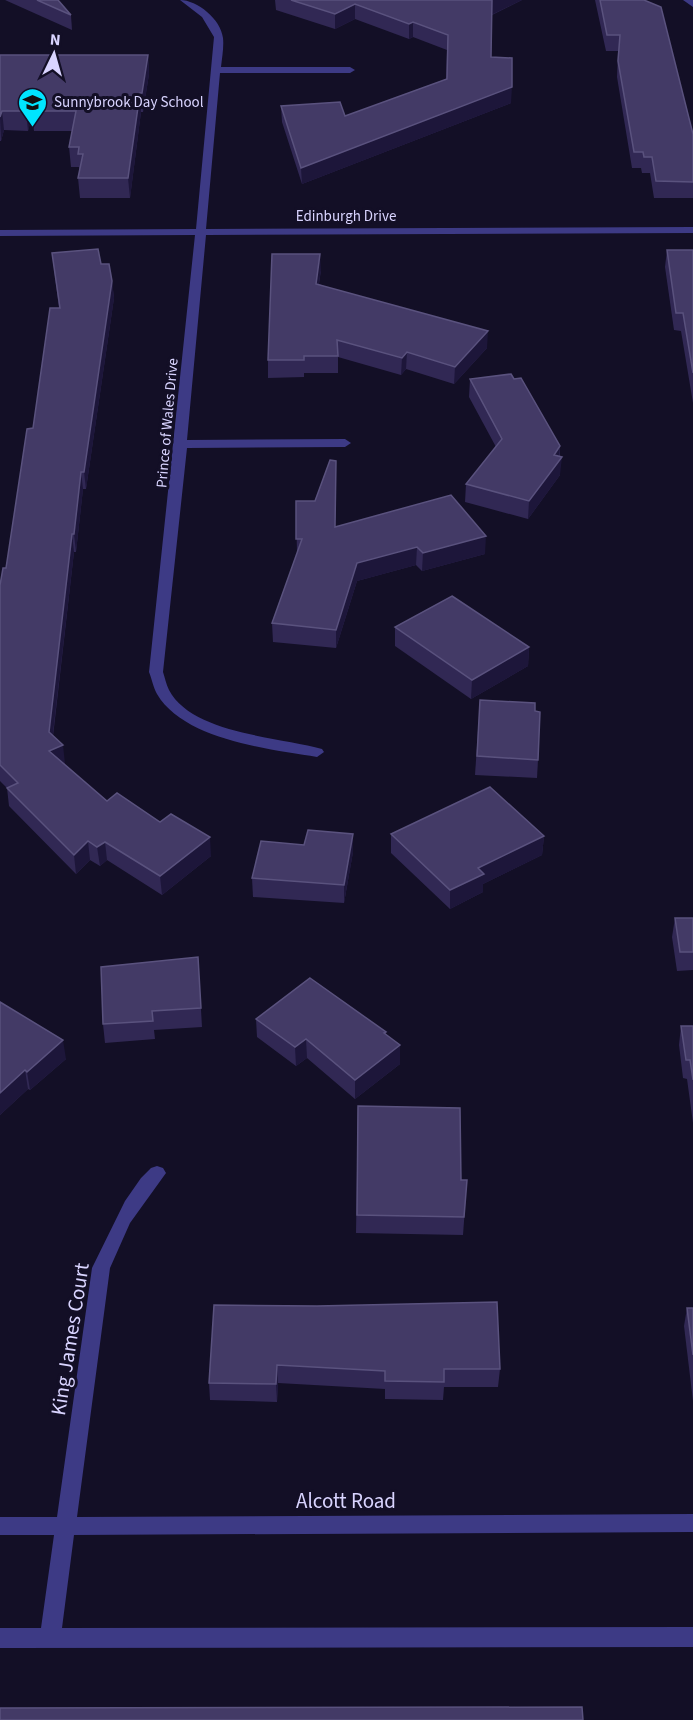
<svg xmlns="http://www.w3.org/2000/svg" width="693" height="1720" viewBox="0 0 693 1720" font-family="'Source Sans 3',sans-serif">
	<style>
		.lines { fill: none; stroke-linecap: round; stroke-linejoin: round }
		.minor { fill: #3d3a85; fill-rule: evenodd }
		.wall { fill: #312854 }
		.shaded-wall { fill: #1d163a }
		.building { fill: #433a66; stroke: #5a527e; stroke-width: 1.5 }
		.labels { text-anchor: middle; stroke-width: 6; stroke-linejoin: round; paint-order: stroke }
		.far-poi-label { font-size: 15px; fill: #d9d4ff; stroke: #130f26; text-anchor: start }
		.far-street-label { font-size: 15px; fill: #d9d4ff; stroke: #130f26 }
		.near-street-label { font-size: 21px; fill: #d9d4ff; stroke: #130f26 }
	</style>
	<rect width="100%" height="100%" fill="#130f26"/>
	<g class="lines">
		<!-- minor -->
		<g class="minor">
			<path d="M 180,0 C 197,0 221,19 223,38 C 224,47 222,58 221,67 L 350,67 L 355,70 L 350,73 L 220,73 L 206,229 L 693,227 L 693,233 L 206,235 L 187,440 L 345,439 L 351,443 L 345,447 L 187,448 L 163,672 C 165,678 166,684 169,690 C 192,734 280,737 322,749 L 324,752 L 317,757 C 269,749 184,740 157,694 C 153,687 152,679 149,672 L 195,235 L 0,236 L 0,230 L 196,229 L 214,37 L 202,17 Z"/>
			<path d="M 683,0 L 693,0 L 693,7 Z"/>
			<path d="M 157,1166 L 163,1168 L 166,1173 L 130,1223 L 110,1268 L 77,1517 L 693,1514 L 693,1532 L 74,1535 L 62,1628 L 693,1627 L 693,1647 L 0,1648 L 0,1628 L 41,1628 L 54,1535 L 0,1535 L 0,1517 L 57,1517 L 92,1268 L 125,1201 L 141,1178 L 151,1168 Z"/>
		</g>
	</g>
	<!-- wall -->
	<g class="wall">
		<path d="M 5,0 L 58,0 L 71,15 L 72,30 Z"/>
		<path d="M 275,0 L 522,0 L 492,15 L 491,57 L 511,103 L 302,184 L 282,122 L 281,106 L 345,116 L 446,79 L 447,50 L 413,37 L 409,39 L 355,19 L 335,29 L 276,10 Z"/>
		<path d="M 595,0 L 644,0 L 693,134 L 693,198 L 654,198 L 650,173 L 642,173 L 641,168 L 632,168 L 617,77 L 618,51 L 606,51 Z"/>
		<path d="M 0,55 L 148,55 L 149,74 L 143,112 L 141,112 L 130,198 L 80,198 L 78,178 L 79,173 L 79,167 L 71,167 L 69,147 L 72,131 L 34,131 L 32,115 L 28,131 L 4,130 L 1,141 L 0,141 Z"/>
		<path d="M 667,250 L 693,250 L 693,403 L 681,331 L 674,330 L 665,267 Z"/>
		<path d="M 52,253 L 101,264 L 112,281 L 114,298 L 86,489 L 83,489 L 76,552 L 74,552 L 53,736 L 64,764 L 107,801 L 211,856 L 162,895 L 107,860 L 100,866 L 90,860 L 76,874 L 9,806 L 7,788 L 0,781 L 0,585 L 6,568 L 33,428 L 59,308 Z"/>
		<path d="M 321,270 L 319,284 L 487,348 L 454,384 L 406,369 L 401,375 L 338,357 L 338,373 L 304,373 L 304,377 L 268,378 L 268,360 Z"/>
		<path d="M 470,379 L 560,446 L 560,475 L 528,519 L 465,502 L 466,484 L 496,447 L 469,397 Z"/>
		<path d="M 296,501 L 335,527 L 485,554 L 422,571 L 416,565 L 357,581 L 336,648 L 273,642 L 272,623 L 297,554 Z"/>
		<path d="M 395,627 L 529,647 L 528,666 L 471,699 L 395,646 Z"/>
		<path d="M 480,700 L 535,711 L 538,760 L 537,778 L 475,775 Z"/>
		<path d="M 391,834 L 544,836 L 542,855 L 483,884 L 483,892 L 450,909 L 391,853 Z"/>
		<path d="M 353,852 L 344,903 L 253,897 L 252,878 Z"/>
		<path d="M 675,918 L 693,918 L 693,970 L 677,971 L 672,937 Z"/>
		<path d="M 198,957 L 202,1027 L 154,1030 L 155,1039 L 105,1043 L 103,1024 Z"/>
		<path d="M 0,1002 L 66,1059 L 30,1090 L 28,1089 L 0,1115 Z"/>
		<path d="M 256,1019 L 386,1032 L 386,1035 L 400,1064 L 355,1099 L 307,1058 L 296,1066 L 257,1037 Z"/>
		<path d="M 681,1026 L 693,1026 L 693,1123 L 687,1079 L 683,1078 L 679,1045 Z"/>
		<path d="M 358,1106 L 461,1180 L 467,1180 L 463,1235 L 356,1233 Z"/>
		<path d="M 214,1305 L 500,1369 L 498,1387 L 444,1387 L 443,1400 L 385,1399 L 385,1389 L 278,1383 L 277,1402 L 210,1400 L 209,1383 Z"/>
		<path d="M 687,1308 L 693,1308 L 693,1401 L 684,1326 Z"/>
	</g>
	<!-- shaded-wall -->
	<g class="shaded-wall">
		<path d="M 492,0 L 522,0 L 491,15 Z"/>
		<path d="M 355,4 L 355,19 L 335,29 L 335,14 Z"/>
		<path d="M 413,22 L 413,37 L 409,39 L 409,24 Z"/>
		<path d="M 148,55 L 149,74 L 143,112 L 142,93 Z"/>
		<path d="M 512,87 L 511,103 L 302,184 L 301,168 Z"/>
		<path d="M 140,93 L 141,112 L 130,198 L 128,178 Z"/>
		<path d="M 30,96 L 32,115 L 28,131 L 26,111 Z"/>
		<path d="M 2,111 L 4,130 L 1,141 L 0,117 Z"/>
		<path d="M 320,254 L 321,270 L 316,300 L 316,284 Z"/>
		<path d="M 112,281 L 114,298 L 86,489 L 84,472 Z"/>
		<path d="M 488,331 L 487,348 L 454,384 L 455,367 Z"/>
		<path d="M 407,352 L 406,369 L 401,375 L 402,358 Z"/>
		<path d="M 560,446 L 559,460 L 562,457 L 560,475 L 528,519 L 529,501 L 554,455 Z"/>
		<path d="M 81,472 L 83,489 L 76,552 L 74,534 Z"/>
		<path d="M 72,534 L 74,552 L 51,750 L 63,745 L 65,764 L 52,770 L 49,751 L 49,732 Z"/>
		<path d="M 486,536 L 485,554 L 422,571 L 423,553 Z"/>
		<path d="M 417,547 L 416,565 L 357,581 L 336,648 L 336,630 L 357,563 Z"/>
		<path d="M 529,647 L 528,666 L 471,699 L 472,680 Z"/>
		<path d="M 353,834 L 353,852 L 344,903 L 344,885 Z"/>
		<path d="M 544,836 L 542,855 L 483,884 L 483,892 L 450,909 L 450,890 L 478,868 Z"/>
		<path d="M 210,837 L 211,856 L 162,895 L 160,876 Z"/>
		<path d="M 88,841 L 90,860 L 76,874 L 74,855 Z"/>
		<path d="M 105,842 L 107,860 L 100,866 L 97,847 Z"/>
		<path d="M 306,1039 L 307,1058 L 296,1066 L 295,1047 Z"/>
		<path d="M 63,1040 L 66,1059 L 30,1090 L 27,1072 Z"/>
		<path d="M 400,1045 L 400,1064 L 355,1099 L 355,1080 Z"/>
		<path d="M 25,1070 L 28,1089 L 0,1115 L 0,1093 Z"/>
		<path d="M 277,1365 L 278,1383 L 277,1402 L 276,1384 Z"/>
	</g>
	<!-- building -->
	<g class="building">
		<path d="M 37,0 L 58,0 L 71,15 Z"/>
		<path d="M 291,0 L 492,0 L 491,57 L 512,58 L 512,87 L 301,168 L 281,106 L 340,102 L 345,116 L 447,79 L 448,35 L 413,22 L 409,24 L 355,4 L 335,14 Z"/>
		<path d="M 600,0 L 644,0 L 661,7 L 693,134 L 693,182 L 656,181 L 652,157 L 644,157 L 643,152 L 634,152 L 618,61 L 620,35 L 607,35 Z"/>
		<path d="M 0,55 L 148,55 L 142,93 L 140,93 L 128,178 L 78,178 L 83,154 L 78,154 L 79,147 L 69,147 L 76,111 L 32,111 L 30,96 L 26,111 L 2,111 L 0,117 Z"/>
		<path d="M 98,249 L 101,264 L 109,264 L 112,281 L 84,472 L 81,472 L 74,534 L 72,534 L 49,732 L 63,745 L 49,751 L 107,801 L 117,793 L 160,822 L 171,814 L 210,837 L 160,876 L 105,842 L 97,847 L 88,841 L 74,855 L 7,788 L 18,783 L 0,765 L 0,585 L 3,568 L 6,568 L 27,429 L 33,428 L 50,308 L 60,308 L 52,253 Z"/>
		<path d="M 667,250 L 693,250 L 693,373 L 683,313 L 676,313 Z"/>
		<path d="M 272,254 L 320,254 L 316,284 L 488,331 L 455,367 L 407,352 L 402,358 L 337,340 L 338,356 L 304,356 L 304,360 L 268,360 Z"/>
		<path d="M 511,374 L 514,379 L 521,378 L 560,446 L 554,455 L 562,457 L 529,501 L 466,484 L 502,439 L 470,379 Z"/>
		<path d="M 330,460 L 336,461 L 335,527 L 451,495 L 486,536 L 423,553 L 417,547 L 357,563 L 336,630 L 272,623 L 302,539 L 296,539 L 296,501 L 315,501 Z"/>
		<path d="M 452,596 L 529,647 L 472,680 L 395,627 Z"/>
		<path d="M 480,700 L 535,703 L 535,711 L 540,712 L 538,760 L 477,756 Z"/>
		<path d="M 490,787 L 544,836 L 478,868 L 484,874 L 450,890 L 391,834 Z"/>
		<path d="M 308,830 L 353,834 L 344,885 L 252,878 L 261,841 L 304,845 Z"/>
		<path d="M 675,918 L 693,918 L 693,952 L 680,952 Z"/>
		<path d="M 198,957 L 201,1008 L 152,1011 L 153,1021 L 103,1024 L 101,967 Z"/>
		<path d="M 310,978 L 386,1032 L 384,1033 L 400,1045 L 355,1080 L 306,1039 L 295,1047 L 256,1019 Z"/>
		<path d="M 0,1002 L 63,1040 L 27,1072 L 25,1070 L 0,1093 Z"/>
		<path d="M 681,1026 L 693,1026 L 693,1080 L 690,1060 L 686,1060 Z"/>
		<path d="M 358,1106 L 460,1108 L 461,1180 L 467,1180 L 464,1217 L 357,1215 Z"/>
		<path d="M 497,1302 L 500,1369 L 444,1369 L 444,1382 L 385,1381 L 385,1371 L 277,1365 L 276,1384 L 209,1383 L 214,1305 L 317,1306 Z"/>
		<path d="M 687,1308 L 693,1308 L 693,1355 Z"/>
		<path d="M 582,1707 L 583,1720 L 0,1720 L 0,1708 Z"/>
	</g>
	<!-- icons -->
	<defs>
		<symbol id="school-pin" viewBox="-11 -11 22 30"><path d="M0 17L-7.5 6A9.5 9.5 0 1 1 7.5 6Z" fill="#00e5ff" stroke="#130f26"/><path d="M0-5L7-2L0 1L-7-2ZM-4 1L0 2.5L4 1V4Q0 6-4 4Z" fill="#111"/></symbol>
	</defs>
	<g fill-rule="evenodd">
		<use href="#school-pin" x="16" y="86" width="33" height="45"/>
	</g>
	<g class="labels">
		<!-- far-poi labels -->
		<g class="far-poi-label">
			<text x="54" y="107">Sunnybrook Day School</text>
		</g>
		<!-- far-street labels -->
		<g class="far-street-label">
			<text x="346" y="221">Edinburgh Drive</text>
			<text transform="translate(167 423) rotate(-85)" y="5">Prince of Wales Drive</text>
		</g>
		<!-- near-street labels -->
		<g class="near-street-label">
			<text transform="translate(70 1339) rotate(-81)" y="7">King James Court</text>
			<text x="346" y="1508">Alcott Road</text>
		</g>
	</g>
	<!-- north arrow -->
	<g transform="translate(54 54) rotate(5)" stroke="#130f26" stroke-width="4.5" paint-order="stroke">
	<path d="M0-4.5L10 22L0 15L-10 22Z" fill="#d9d4ff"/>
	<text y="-9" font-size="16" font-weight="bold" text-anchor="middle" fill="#d9d4ff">N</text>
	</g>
</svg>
